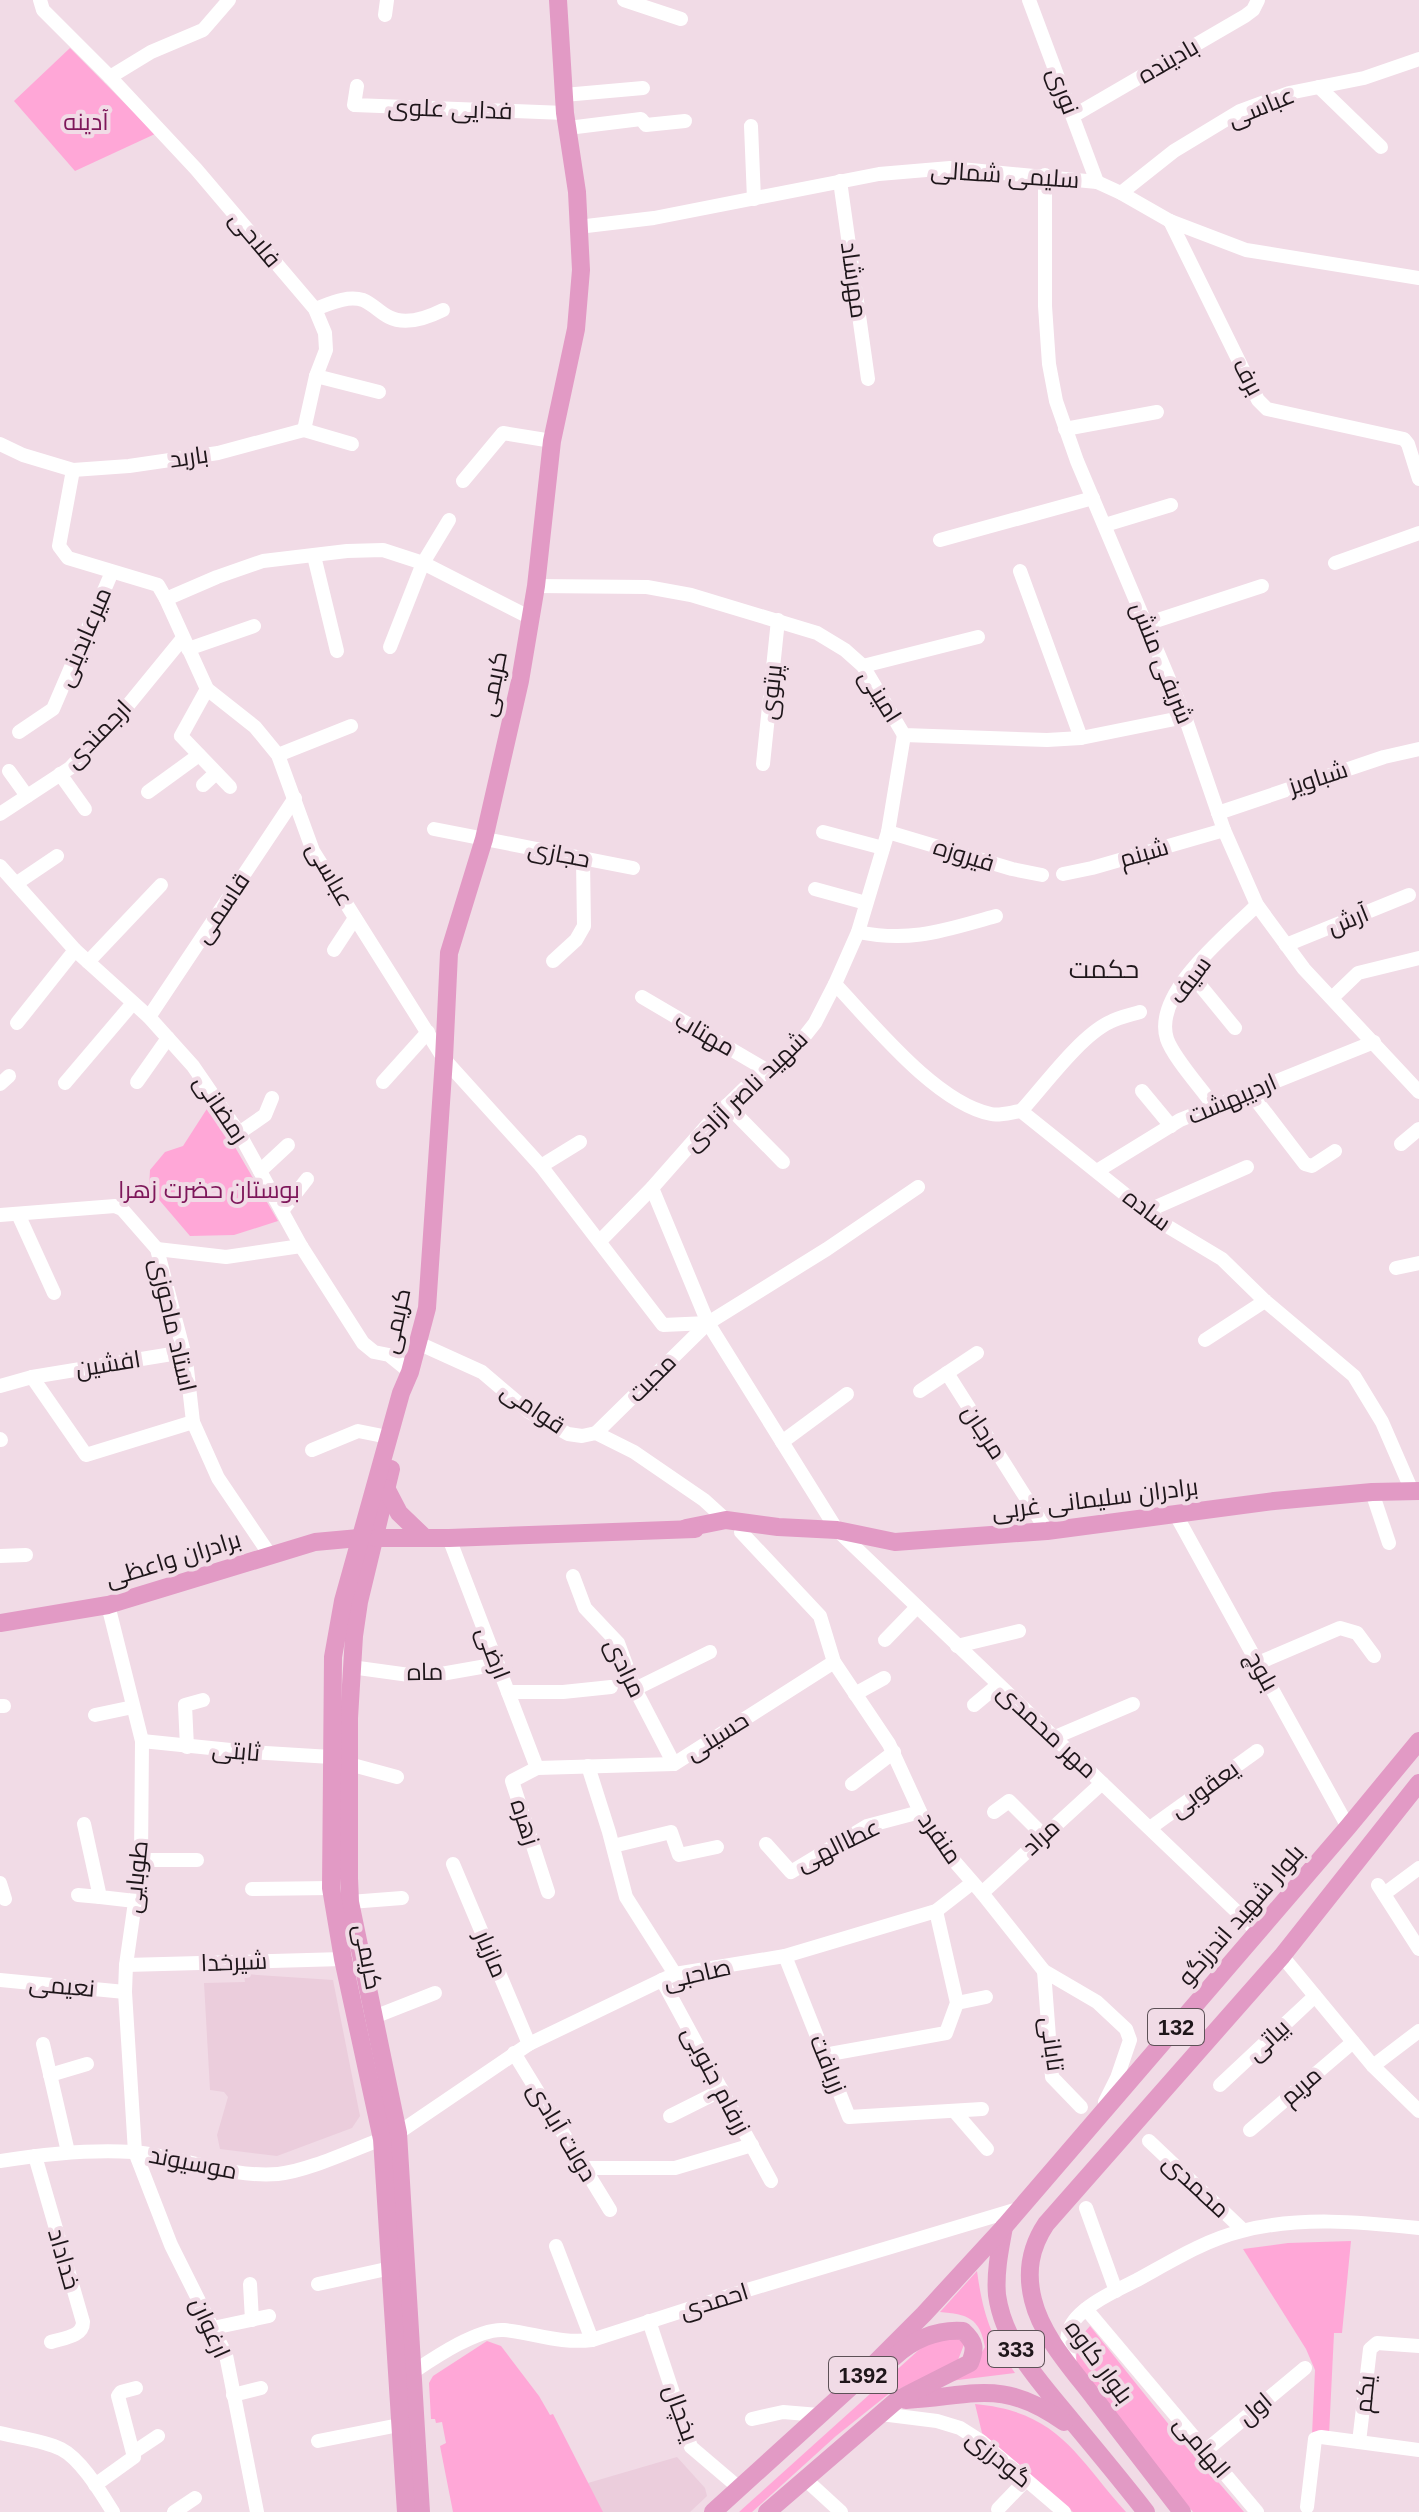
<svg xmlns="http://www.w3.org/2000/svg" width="1419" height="2512" viewBox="0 0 1419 2512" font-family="Helvetica,Cairo,sans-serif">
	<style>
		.built { fill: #ebcddc }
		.green { fill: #ffa7d7 }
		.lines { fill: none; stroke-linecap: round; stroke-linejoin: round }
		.minor { stroke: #fff; stroke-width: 14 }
		.major { stroke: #e29ac5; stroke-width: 18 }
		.labels { text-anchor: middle; stroke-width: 8; stroke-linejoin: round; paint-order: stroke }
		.shield { fill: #f1dbe6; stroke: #5d5157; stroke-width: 2 }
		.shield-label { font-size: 22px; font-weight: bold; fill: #1e161a }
		.street-label { font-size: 24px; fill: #1e161a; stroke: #f1dbe6 }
		.park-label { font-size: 24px; fill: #7e175a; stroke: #f1dbe6 }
		.neighbourhood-label { font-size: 26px; fill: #1e161a; stroke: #f1dbe6 }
	</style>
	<rect width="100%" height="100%" fill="#f1dbe6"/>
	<!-- built -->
	<g class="built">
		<path d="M 244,1974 L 333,1980 L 360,2116 L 352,2128 L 277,2156 L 220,2149 L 217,2135 L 228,2097 L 224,2092 L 210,2090 L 204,1983 L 245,1982 Z"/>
		<path d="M 677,2457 L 705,2488 L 707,2496 L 690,2512 L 602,2512 L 588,2483 Z"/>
	</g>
	<!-- green -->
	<g class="green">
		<path d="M 70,48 L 155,134 L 75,171 L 14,101 Z"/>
		<path d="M 210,1104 L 278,1221 L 234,1235 L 190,1236 L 149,1188 L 150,1170 L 165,1152 L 183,1146 Z"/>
		<path d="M 1351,2241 L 1342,2333 L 1334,2333 L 1329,2435 L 1312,2435 L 1315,2370 L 1306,2349 L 1243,2249 L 1288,2243 Z"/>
		<path d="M 977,2271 C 983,2315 991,2337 1015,2373 L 950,2381 L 975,2364 L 985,2347 C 980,2318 967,2314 940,2312 Z"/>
		<path d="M 1090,2326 L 1170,2426 L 1244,2512 L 1193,2512 L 1118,2419 L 1076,2362 L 1077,2341 Z"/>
		<path d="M 943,2333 L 965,2342 L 958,2360 L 928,2377 L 891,2392 L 836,2436 L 752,2512 L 739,2512 L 931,2339 Z"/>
		<path d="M 487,2341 L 501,2346 L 539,2396 L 550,2415 L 553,2414 L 603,2512 L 453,2512 L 440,2446 L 446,2443 L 442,2422 L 436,2423 L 435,2419 L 431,2419 L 429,2383 L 433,2376 Z"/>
		<path d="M 975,2404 C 1059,2412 1075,2455 1126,2512 L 1073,2512 L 982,2433 Z"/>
	</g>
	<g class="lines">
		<!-- minor -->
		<g class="minor">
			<path d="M 40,0 L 43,10 L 110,77 L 196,169 L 315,309 L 325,333 L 326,350 L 316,376 L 304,430"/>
			<path d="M 624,0 L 681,19"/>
			<path d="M 1029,0 L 1097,182"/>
			<path d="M 385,15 L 387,0"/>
			<path d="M 110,77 L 151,52 L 203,30 L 229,0"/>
			<path d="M 357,86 L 354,105 L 565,113"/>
			<path d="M 1319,87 L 1381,147"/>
			<path d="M 564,95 L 643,88"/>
			<path d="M 1073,116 L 1245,16 L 1253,10 L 1258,0"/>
			<path d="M 751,126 L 754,199"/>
			<path d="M 568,128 L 641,119 L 646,125 L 685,121"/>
			<path d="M 1045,175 L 1045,306 L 1049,364 L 1056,401 L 1077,461 L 1185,717 L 1224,830 L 1257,905 L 1304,969 L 1419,1092"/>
			<path d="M 840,181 L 868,379"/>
			<path d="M 1121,193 L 1174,151 L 1240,111 L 1289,93 L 1364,78 L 1419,59"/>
			<path d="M 1170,221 L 1258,400 L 1267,409 L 1404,439 L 1408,444 L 1419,479"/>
			<path d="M 578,227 L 654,218 L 879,174 L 950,168 L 1097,182 L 1121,193 L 1170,221 L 1246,250 L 1419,278"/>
			<path d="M 315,309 C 329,304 347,295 363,300 C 373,304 380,313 389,317 C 406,326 427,318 443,310"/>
			<path d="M 316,376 L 379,392"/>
			<path d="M 1065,429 L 1157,412"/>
			<path d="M 304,430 L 352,444"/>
			<path d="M 0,444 L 23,455 L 73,470 L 59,546 L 68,558 L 158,585 L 166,599 L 207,689 L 255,727 L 278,755 L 313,851 L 444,1059 L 541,1166 L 663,1325 L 708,1323"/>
			<path d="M 73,470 L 129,466 L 218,453 L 304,430"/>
			<path d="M 463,481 L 503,433 L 552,441"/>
			<path d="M 1105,525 L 1171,505"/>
			<path d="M 940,540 L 1093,498"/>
			<path d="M 314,556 L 337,651"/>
			<path d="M 1335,563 L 1419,533"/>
			<path d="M 1020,571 L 1081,738"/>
			<path d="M 536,586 L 647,587 L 691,595 L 817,633 L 845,650 L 863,666 L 904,735 L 1047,740 L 1081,738 L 1185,717"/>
			<path d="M 166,599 L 217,577 L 263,561 L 347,551 L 383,550 L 423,563 L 529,617"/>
			<path d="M 1146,624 L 1262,586"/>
			<path d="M 390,647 L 423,563 L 449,520"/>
			<path d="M 188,649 L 254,626"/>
			<path d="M 863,666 L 978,637"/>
			<path d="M 207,689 L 181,736 L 230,787"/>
			<path d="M 19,732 L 53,709 L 112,572"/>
			<path d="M 278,755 L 351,726"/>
			<path d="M 763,764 L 778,620"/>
			<path d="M 9,771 L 27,796"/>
			<path d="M 60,774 L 85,809"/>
			<path d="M 203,785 L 216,773"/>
			<path d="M 148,792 L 199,755"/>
			<path d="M 1218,813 L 1384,757 L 1419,749"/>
			<path d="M 0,814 L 70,768 L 120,715 L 183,638"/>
			<path d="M 434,829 L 633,868"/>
			<path d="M 823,832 L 883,848"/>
			<path d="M 888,832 L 1012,869 L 1042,875"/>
			<path d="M 0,866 L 75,950 L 149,1017 L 193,1066 L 239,1133 L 301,1246 L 363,1343 L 374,1352 L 389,1355 L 410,1372"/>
			<path d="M 1063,874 L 1092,868 L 1224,830"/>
			<path d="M 17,883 L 57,856"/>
			<path d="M 815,889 L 866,903"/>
			<path d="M 858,932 C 912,943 945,930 996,916"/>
			<path d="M 1286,945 L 1409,895"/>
			<path d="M 334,950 L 355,918"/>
			<path d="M 553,961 L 576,940 L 584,926 L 583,860"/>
			<path d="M 88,962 L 161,885"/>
			<path d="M 1190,973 L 1235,1028"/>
			<path d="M 835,984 C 873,1024 936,1103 991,1114 C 1000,1116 1012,1112 1021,1111 L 1137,1204 L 1167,1226 L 1222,1259 L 1265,1301 L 1354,1376 L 1382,1422 L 1412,1491"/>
			<path d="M 642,997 L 768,1071"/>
			<path d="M 1332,998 L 1358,973 L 1419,958"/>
			<path d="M 149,1017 L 295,798"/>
			<path d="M 17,1023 L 75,950"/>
			<path d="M 137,1082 L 168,1038"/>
			<path d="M 383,1082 L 428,1032"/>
			<path d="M 65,1083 L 133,1003"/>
			<path d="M 0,1084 L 9,1076"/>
			<path d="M 1142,1091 L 1171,1126"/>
			<path d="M 1249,1091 L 1305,1164 L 1312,1166 L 1335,1151"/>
			<path d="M 727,1105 L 783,1162"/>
			<path d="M 1213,1105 C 1201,1088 1173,1057 1167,1039 C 1152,993 1228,934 1257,905"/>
			<path d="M 1021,1111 C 1044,1086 1080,1036 1110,1022 C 1119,1017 1130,1015 1140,1012"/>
			<path d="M 239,1133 L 265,1115 L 272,1098"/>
			<path d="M 1401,1144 L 1419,1129"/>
			<path d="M 541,1166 L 580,1142"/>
			<path d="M 260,1171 L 288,1145"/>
			<path d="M 1097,1171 L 1180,1120 L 1374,1042"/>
			<path d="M 652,1188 L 708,1323 L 837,1530 L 1258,1932"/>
			<path d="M 282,1211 L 307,1179"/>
			<path d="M 1147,1211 L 1247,1167"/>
			<path d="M 18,1214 L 54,1293"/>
			<path d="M 0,1215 L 115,1206 L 122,1209 L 157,1249 L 186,1360 L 193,1422 L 218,1478 L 270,1555"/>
			<path d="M 600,1241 L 652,1188 L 711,1121 L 748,1085 L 789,1056 L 815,1023 L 835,984 L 858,932 L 888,832 L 904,735"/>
			<path d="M 157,1249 L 226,1257 L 301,1246"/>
			<path d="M 1396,1268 L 1419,1263"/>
			<path d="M 1205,1340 L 1265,1301"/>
			<path d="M 418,1343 L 482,1372 L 529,1412 L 568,1434 L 582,1436 L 596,1433 L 634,1452 L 704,1500 L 726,1520"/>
			<path d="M 947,1373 L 1047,1531"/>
			<path d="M 32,1377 L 86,1455 L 193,1422"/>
			<path d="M 0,1386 L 32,1377 L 184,1352"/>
			<path d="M 920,1391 L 977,1353"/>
			<path d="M 596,1433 L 708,1323 L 827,1249 L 918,1187"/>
			<path d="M 0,1439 L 1,1440"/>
			<path d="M 782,1442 L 847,1394"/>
			<path d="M 312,1450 L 358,1431 L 388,1437"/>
			<path d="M 1372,1492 L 1389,1543"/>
			<path d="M 1176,1515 L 1348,1827"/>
			<path d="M 741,1532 L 820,1616 L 834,1662 L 889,1744 L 928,1829 L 942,1847 L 982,1893 L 1044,1971 L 1097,2002 L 1126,2029 L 1130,2040 L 1117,2078 L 1105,2102"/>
			<path d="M 449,1538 L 537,1768"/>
			<path d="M 0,1556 L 26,1555"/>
			<path d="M 573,1576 L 585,1608 L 618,1643 L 635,1689 L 674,1764"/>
			<path d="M 108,1605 L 142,1741 L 141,1860 L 126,1965 L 125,1992 L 135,2152 L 171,2245 L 226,2355 L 257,2512"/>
			<path d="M 885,1640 L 917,1607"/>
			<path d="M 957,1646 L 1019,1631"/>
			<path d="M 1258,1663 L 1340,1628 L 1357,1633 L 1374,1656"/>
			<path d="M 351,1667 L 424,1677 L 498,1664"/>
			<path d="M 635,1689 L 710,1652"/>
			<path d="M 508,1692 L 563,1692 L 611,1687"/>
			<path d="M 855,1694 L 884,1678"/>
			<path d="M 974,1705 L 998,1685"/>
			<path d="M 0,1706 L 4,1706"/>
			<path d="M 95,1715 L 133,1707"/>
			<path d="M 1053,1738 L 1133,1704"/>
			<path d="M 142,1741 L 250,1752 L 331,1757"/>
			<path d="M 187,1747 L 185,1705 L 203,1700"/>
			<path d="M 349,1764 L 397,1777"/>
			<path d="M 588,1766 L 609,1832 L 626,1897 L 675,1974"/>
			<path d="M 852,1784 L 894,1752"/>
			<path d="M 994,1812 L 1009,1801 L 1043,1835"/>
			<path d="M 84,1824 L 100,1897 L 135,1901"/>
			<path d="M 1150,1828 L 1257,1751"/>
			<path d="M 766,1844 L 791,1872 L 867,1826 L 920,1812"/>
			<path d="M 613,1846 L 671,1832 L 679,1855 L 717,1847"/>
			<path d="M 141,1860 L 197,1860"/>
			<path d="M 453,1864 L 529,2044"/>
			<path d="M 0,1883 L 5,1899"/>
			<path d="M 1378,1885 L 1419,1949"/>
			<path d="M 252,1889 L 331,1888"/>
			<path d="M 548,1892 L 512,1781 L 537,1768 L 674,1764 L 834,1662"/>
			<path d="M 982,1893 L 1102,1783"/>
			<path d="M 1384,1894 L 1419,1868"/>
			<path d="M 78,1895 L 100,1897"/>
			<path d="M 350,1902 L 402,1898"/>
			<path d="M 785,1956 L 849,2117 L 982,2109"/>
			<path d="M 1282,1956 L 1373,2066 L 1419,2111"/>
			<path d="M 126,1965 L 343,1959"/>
			<path d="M 1044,1971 L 1052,2077 L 1081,2107"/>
			<path d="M 0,1980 L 125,1992"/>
			<path d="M 662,1980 L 771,2181"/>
			<path d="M 957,2003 L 986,1997"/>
			<path d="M 374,2017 L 435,1993"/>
			<path d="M 43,2044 L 68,2152"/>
			<path d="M 514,2053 L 610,2210"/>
			<path d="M 824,2055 L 946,2033 L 957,2003 L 936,1911"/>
			<path d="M 1373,2066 L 1419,2031"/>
			<path d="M 50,2075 L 87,2064"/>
			<path d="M 1220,2085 L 1315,1996"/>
			<path d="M 955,2112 L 987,2149"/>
			<path d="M 670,2116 L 722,2090"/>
			<path d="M 1250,2130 L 1353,2042"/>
			<path d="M 398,2133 L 529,2044 L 662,1980 L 675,1974 L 785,1956 L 936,1911 L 972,1883"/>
			<path d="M 1149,2141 L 1243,2230"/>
			<path d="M 35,2156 L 83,2322 C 83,2337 63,2338 51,2342"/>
			<path d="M 0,2161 C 44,2154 88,2149 133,2152 C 182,2156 228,2178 278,2174 C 308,2171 352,2150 382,2139"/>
			<path d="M 584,2168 L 675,2168 L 752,2145"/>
			<path d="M 1086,2208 L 1116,2291"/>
			<path d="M 556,2246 L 592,2340"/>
			<path d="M 250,2284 L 252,2320"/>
			<path d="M 318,2284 L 391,2268"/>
			<path d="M 1086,2309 L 1257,2512"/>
			<path d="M 649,2321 L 691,2447 L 738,2487"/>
			<path d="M 213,2328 L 269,2316"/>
			<path d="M 1070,2366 C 1069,2355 1065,2340 1069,2330 C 1076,2308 1117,2290 1137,2280 C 1170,2262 1205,2240 1242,2231 C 1299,2216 1361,2222 1419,2228"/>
			<path d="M 413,2372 C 434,2358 478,2328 504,2330 C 534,2333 560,2344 592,2340 L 744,2291 L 1018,2209"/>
			<path d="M 233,2395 L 261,2388"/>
			<path d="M 881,2414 L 937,2421 L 960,2428 L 982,2442 L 1064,2512"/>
			<path d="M 752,2419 L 783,2412 L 819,2415"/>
			<path d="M 0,2433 C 19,2438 43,2440 61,2449 C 81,2459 101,2493 113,2512"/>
			<path d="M 318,2441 L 399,2425"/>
			<path d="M 1359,2442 L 1370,2349 L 1377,2343 L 1419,2346"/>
			<path d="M 1205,2451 L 1305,2368"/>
			<path d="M 134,2452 L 158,2436"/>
			<path d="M 805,2479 L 841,2512"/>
			<path d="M 95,2485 L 134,2457 L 118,2396 L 121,2392 L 136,2388"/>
			<path d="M 1307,2507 L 1315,2439 L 1321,2437 L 1419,2450"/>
			<path d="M 998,2509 L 1026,2480"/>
			<path d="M 174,2512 L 195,2498"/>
		</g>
		<!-- major -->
		<g class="major">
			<path d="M 391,1469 L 359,1602 L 354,1636 L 349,1718 L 349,1878 L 350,1902 L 398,2133 L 421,2512"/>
			<path d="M 386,1488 L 399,1513 L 424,1537"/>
			<path d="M 686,1528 L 726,1520 L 778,1527 L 837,1530 L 895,1542 L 1047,1531 L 1274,1501 L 1372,1492 L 1419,1491"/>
			<path d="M 376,1538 L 449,1538 L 695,1529"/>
			<path d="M 0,1623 L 108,1605 L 315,1542 L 359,1538"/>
			<path d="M 1004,2227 C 1000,2249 995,2272 997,2295 C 1004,2345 1041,2383 1072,2421 C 1097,2451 1122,2481 1146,2512"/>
			<path d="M 906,2400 C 974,2396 1002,2378 1064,2422"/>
			<path d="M 406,2512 L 382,2139 L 343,1959 L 331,1888 L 333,1657 L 343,1601 L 401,1393 L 410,1372 L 427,1308 L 444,1059 L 449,953 L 484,839 L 520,681 L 536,586 L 552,441 L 576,329 L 581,270 L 577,192 L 565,113 L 558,0"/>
			<path d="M 713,2512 L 855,2383 L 924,2314 L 1004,2227 L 1348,1827 L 1419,1741"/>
			<path d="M 767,2512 L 897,2400 L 970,2363 C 976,2348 975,2342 963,2331 C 937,2329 912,2340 893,2358"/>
			<path d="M 1182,2512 C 1153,2474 1124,2437 1095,2399 C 1073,2370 1042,2337 1033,2300 C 1026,2272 1030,2248 1046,2224 L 1282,1956 L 1419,1783"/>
		</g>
	</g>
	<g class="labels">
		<!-- shield labels -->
		<g class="shield">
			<rect x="1148" y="2009" width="56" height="36" rx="6"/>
			<rect x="988" y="2331" width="56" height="36" rx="6"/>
			<rect x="829" y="2357" width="68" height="36" rx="6"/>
		</g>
		<g class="shield-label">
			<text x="1176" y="2035">132</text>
			<text x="1016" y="2357">333</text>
			<text x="863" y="2383">1392</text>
		</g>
		<!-- street labels -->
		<g class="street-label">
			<text transform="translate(1168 61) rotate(-30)" y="8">بادینده</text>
			<text transform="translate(1063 91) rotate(69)" y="8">نوری</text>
			<text transform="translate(1261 107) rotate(-22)" y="8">عباسی</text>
			<text transform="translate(450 109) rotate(2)" y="8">فدایی علوی</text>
			<text transform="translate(1005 175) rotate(4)" y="8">سلیمی شمالی</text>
			<text transform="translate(255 239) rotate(50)" y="8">فلاحی</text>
			<text transform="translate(854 280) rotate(82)" y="8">مهرشاد</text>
			<text transform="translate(1248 377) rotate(62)" y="8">برف</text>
			<text transform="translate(189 457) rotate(-8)" y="8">باربد</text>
			<text transform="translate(84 637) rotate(-67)" y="8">میرعابدینی</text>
			<text transform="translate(1162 663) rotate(68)" y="8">شریفی منش</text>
			<text transform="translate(493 684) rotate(-79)" y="8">کریمی</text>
			<text transform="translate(771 692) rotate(-84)" y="8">پرتوی</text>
			<text transform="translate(880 696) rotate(58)" y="8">امینی</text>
			<text transform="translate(98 734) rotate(-46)" y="8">ارجمندی</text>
			<text transform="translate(1318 778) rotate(-18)" y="8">شباویز</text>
			<text transform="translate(1144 853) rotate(-16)" y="8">شبنم</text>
			<text transform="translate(559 854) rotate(11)" y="8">حجازی</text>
			<text transform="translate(964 855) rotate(17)" y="8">فیروزه</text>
			<text transform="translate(330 874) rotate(60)" y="8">عباسی</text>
			<text transform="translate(222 908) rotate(-56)" y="8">قاسمی</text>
			<text transform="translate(1348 920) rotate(-22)" y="8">آرش</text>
			<text transform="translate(1190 980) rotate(-53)" y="8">سیف</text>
			<text transform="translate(705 1034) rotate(30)" y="8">مهتاب</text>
			<text transform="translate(746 1091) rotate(-44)" y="8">شهید ناصر آزادی</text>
			<text transform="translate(1232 1099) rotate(-23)" y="8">اردیبهشت</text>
			<text transform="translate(221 1109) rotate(56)" y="8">رمضانی</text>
			<text transform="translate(1147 1210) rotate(37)" y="8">ساده</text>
			<text transform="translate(396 1321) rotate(-78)" y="8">کریمی</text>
			<text transform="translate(173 1325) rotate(77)" y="8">استاد ماحوزی</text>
			<text transform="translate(108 1364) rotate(-9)" y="8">افشین</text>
			<text transform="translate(652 1378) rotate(-45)" y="8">محبت</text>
			<text transform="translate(533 1408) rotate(34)" y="8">قوامی</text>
			<text transform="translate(984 1432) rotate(57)" y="8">مرجان</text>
			<text transform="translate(1095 1499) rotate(-7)" y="8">برادران سلیمانی غربی</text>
			<text transform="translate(173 1559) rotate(-17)" y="8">برادران واعظی</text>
			<text transform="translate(493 1653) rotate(69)" y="8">ارضی</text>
			<text transform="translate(625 1668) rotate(64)" y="8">مرادی</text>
			<text transform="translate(1262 1671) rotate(61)" y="8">بلوچ</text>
			<text transform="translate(425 1672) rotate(-1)" y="8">ماه</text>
			<text transform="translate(1047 1731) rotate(43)" y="8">مهر محمدی</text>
			<text transform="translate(717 1736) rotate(-32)" y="8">حسینی</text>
			<text transform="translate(236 1751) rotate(5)" y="8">ثابتی</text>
			<text transform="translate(1204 1789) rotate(-36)" y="8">یعقوبی</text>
			<text transform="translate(525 1822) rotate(72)" y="8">زهره</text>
			<text transform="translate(1041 1837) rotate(-43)" y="8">مراد</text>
			<text transform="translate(940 1838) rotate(55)" y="8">منفرد</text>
			<text transform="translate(838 1845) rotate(-26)" y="8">عطاالهی</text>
			<text transform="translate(136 1877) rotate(-84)" y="8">طوبایی</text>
			<text transform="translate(1241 1915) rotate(-49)" y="8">بلوار شهید اندرزگو</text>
			<text transform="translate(491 1954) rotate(67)" y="8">مازیار</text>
			<text transform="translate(368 1957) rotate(79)" y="8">کریمی</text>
			<text transform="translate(234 1962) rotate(-2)" y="8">شیرخدا</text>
			<text transform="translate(697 1974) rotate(-13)" y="8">صاحبی</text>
			<text transform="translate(62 1986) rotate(5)" y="8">نعیمی</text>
			<text transform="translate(1268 2040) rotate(-43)" y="8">بیاتی</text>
			<text transform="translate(1052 2044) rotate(82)" y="8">تابانی</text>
			<text transform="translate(828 2064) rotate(68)" y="8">زربافت</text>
			<text transform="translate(716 2080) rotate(62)" y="8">زرفام جنوبی</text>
			<text transform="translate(1301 2086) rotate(-41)" y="8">مریم</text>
			<text transform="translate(562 2132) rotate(59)" y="8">دولت آبادی</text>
			<text transform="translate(193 2163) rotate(11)" y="8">موسیوند</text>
			<text transform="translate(1196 2186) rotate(43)" y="8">محمدی</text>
			<text transform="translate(64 2259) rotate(74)" y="8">خداداد</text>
			<text transform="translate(714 2301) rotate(-17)" y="8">احمدی</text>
			<text transform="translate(210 2328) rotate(66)" y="8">ارغوان</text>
			<text transform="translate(1099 2362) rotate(54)" y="8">بلوار کاوه</text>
			<text transform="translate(1365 2394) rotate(-84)" y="8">یکم</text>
			<text transform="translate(1255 2409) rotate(-40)" y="8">اول</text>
			<text transform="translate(681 2413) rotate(70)" y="8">یخچال</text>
			<text transform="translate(1202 2447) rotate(50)" y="8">الهامی</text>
			<text transform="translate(999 2459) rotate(39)" y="8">گودرزی</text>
		</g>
		<!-- park labels -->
		<g class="park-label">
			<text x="86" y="130">آدینه</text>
			<text x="209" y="1198">بوستان حضرت زهرا</text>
		</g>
		<!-- neighbourhood labels -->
		<g class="neighbourhood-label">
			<text x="1104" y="978">حکمت</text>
		</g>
	</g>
</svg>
